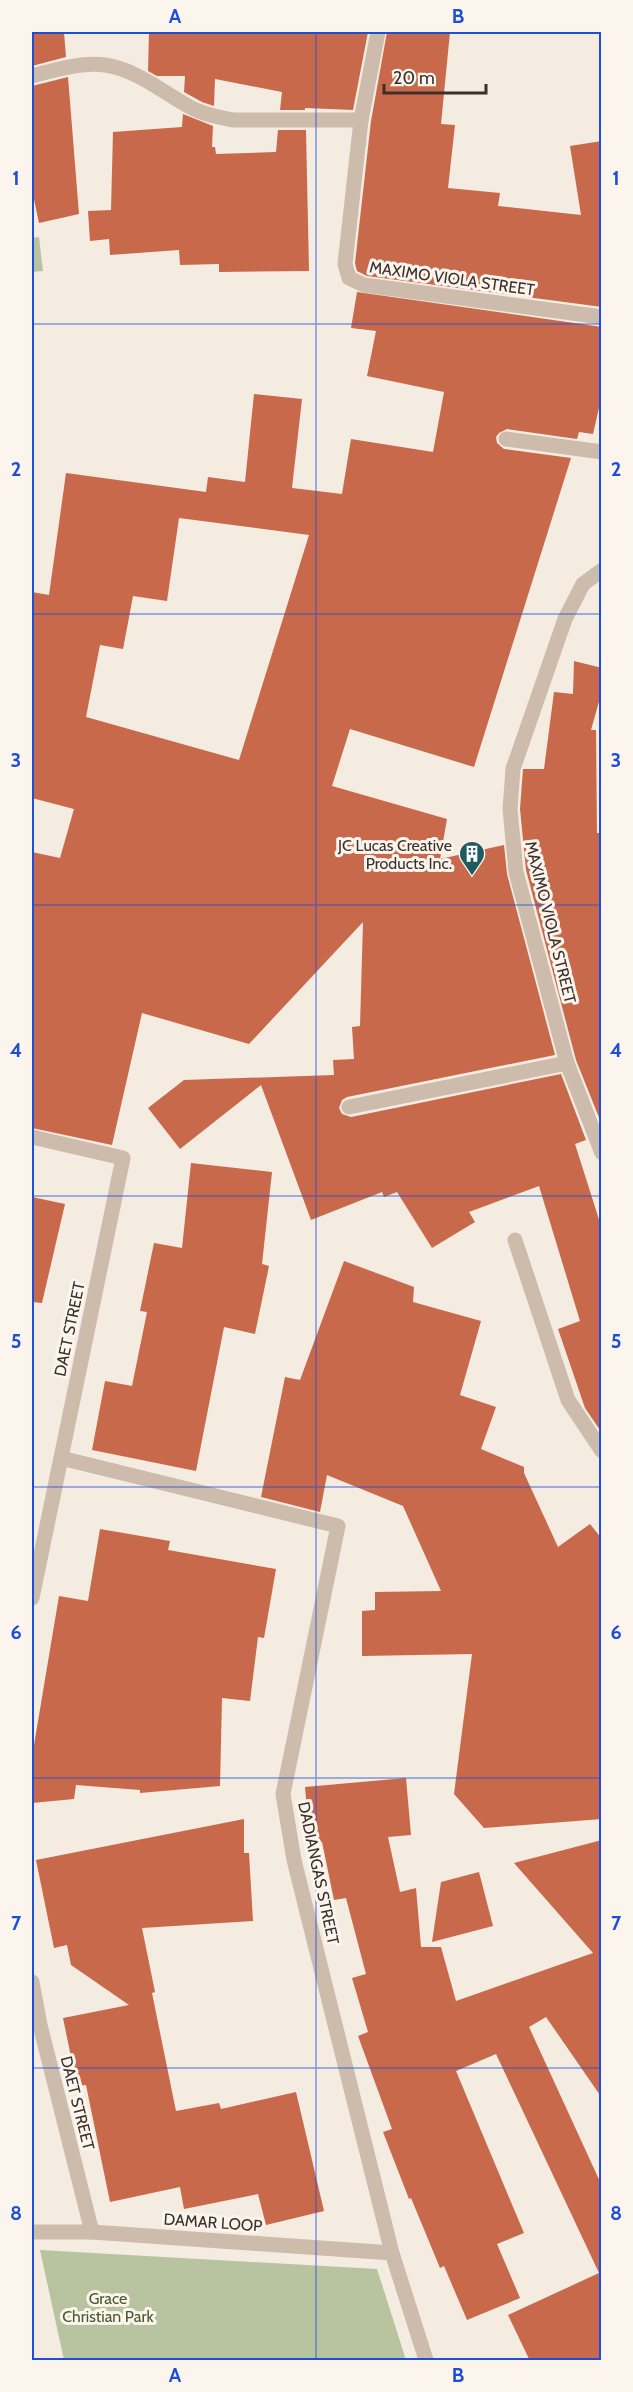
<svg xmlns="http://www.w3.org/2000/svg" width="633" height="2392" viewBox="0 0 633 2392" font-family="Cabin,sans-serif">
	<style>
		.green { fill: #b8c4a0 }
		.building { fill: #c8694b; fill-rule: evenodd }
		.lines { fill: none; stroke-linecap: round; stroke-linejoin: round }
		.lane { stroke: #cdbbac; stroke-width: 15 }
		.street { stroke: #cdbbac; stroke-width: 15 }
		.grid { fill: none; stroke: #1d4ed8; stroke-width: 1.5; stroke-opacity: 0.55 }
		.labels { text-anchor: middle; stroke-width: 6; stroke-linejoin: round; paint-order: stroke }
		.street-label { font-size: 16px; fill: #3b302b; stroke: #fbf5ee }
		.poi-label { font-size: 16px; fill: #3b302b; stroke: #fbf5ee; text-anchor: end }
		.park-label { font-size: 16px; fill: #4a5a2e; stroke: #fbf5ee }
		.neatline { fill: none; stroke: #1d4ed8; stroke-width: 2 }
		.grid-label { font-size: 20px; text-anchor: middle; font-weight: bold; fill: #1d4ed8 }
	</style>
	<rect width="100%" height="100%" fill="#f4ebe1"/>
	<!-- green -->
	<g class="green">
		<path d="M 39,237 L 43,271 L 32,272 L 32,238 Z"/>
		<path d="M 40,2250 L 377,2269 L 406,2360 L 64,2360 Z"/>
	</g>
	<!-- building -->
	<g class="building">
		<path d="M 32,32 L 64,32 L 66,57 L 32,66 Z"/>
		<path d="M 149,32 L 368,32 L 353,110 L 305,108 L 305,110 L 280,110 L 282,92 L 215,79 L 214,106 L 202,102 L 184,92 L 185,76 L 157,76 L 148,71 Z"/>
		<path d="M 387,32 L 450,32 L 441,124 L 455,125 L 448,188 L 500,193 L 498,206 L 581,215 L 570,146 L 602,141 L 602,307 L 367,276 L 357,271 L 355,263 L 371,121 Z"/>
		<path d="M 68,77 L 79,214 L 39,223 L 32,190 L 32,86 Z"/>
		<path d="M 183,114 L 213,126 L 212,147 L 215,147 L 216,154 L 276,152 L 278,130 L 306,130 L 309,271 L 219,272 L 219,264 L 180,265 L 179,250 L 110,255 L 109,239 L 90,241 L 88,211 L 111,210 L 113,132 L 182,127 Z"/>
		<path d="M 357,292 L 602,327 L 602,395 L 593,434 L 579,432 L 577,439 L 507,429 L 499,433 L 496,437 L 497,443 L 504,449 L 571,458 L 474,767 L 350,729 L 332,786 L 447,819 L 440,859 L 504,845 L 507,874 L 555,1055 L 347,1097 L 342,1100 L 339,1108 L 342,1114 L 351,1117 L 561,1074 L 586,1140 L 575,1144 L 602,1229 L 602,1433 L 585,1408 L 558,1329 L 580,1321 L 539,1186 L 469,1212 L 475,1222 L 432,1248 L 397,1192 L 384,1197 L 382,1192 L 311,1220 L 261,1085 L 180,1149 L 148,1108 L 184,1080 L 334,1075 L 333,1060 L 354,1059 L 352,1027 L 360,1026 L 363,922 L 249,1044 L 142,1013 L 112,1145 L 32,1128 L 32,852 L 60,858 L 74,809 L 32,798 L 32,592 L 49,595 L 66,473 L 206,492 L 208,477 L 245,482 L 254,394 L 302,399 L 292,488 L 342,494 L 351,439 L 433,452 L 444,392 L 367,376 L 376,331 L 351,328 ZM 179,518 L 309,535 L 239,760 L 86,717 L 100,645 L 123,649 L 133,596 L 167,601 Z"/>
		<path d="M 574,661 L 602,668 L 602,691 L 591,730 L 596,730 L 597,833 L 602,833 L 602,1125 L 576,1060 L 526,870 L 520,809 L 523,769 L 544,769 L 554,692 L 573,694 Z"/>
		<path d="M 191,1163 L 272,1172 L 262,1264 L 269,1266 L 255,1334 L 224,1327 L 196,1471 L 92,1450 L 105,1381 L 132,1386 L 147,1312 L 140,1311 L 154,1243 L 182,1248 Z"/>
		<path d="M 32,1197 L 65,1204 L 42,1303 L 32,1302 Z"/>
		<path d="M 344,1261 L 414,1287 L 413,1302 L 481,1321 L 460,1395 L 496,1407 L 481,1449 L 524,1467 L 524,1473 L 558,1547 L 590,1524 L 602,1539 L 602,1819 L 484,1828 L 454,1794 L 472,1654 L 362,1656 L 362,1611 L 375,1610 L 375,1592 L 441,1591 L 403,1506 L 327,1475 L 320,1512 L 261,1497 L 285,1377 L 300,1380 Z"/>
		<path d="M 100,1529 L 170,1541 L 168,1550 L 276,1569 L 264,1638 L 258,1637 L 250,1701 L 222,1698 L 220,1786 L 140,1793 L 140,1790 L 76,1785 L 74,1799 L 32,1803 L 32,1757 L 59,1596 L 88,1601 Z"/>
		<path d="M 406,1778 L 411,1835 L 388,1837 L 400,1892 L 416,1888 L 421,1947 L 441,1947 L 456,2001 L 593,1953 L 514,1863 L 602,1840 L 602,2098 L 546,2017 L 529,2027 L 602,2186 L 602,2361 L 530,2361 L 508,2315 L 599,2273 L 496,2054 L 456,2071 L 524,2233 L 497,2244 L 520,2298 L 467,2320 L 444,2266 L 440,2268 L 411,2198 L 409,2199 L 383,2132 L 392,2129 L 358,2036 L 368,2032 L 352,1978 L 366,1974 L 346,1898 L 334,1900 L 322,1842 L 310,1843 L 305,1787 Z"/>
		<path d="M 244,1819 L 244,1853 L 249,1853 L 253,1921 L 142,1928 L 155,1992 L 152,1993 L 176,2111 L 219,2103 L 221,2109 L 296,2092 L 324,2211 L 266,2225 L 258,2194 L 184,2209 L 180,2187 L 110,2202 L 86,2085 L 77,2086 L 63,2018 L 129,2005 L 71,1965 L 67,1945 L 54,1948 L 36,1860 Z"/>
		<path d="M 479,1872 L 493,1926 L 432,1942 L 441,1882 Z"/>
	</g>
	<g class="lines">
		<!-- lane -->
		<g class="lane">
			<path d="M 361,120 L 378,32"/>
			<path d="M 506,439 L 602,452"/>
			<path d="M 515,1240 L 568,1400 L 602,1451"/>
		</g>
		<!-- street -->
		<g class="street">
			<path d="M 32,76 C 55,70 80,62 105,65 C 135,69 163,92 188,106 C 202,114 218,117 233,120 L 361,120 L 345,264 L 349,278 L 364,285 L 602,317"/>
			<path d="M 602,570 L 583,584 L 565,619 L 513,769 L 510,809 L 516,872 L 567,1063 L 602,1153"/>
			<path d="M 349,1107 L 567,1063"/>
			<path d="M 32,1137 L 123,1158 L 32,1598"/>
			<path d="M 61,1458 L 338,1526 L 283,1794 L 294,1860 L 392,2253 L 426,2360"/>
			<path d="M 32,1982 L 40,2025 L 92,2232"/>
			<path d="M 32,2232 L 92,2232 L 392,2253"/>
		</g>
	</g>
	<!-- grid -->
	<path class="grid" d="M 316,32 L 316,2360M 32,324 L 602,324M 32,614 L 602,614M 32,905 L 602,905M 32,1196 L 602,1196M 32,1487 L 602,1487M 32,1778 L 602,1778M 32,2068 L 602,2068"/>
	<!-- icons -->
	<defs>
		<symbol id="building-pin" viewBox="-11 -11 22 30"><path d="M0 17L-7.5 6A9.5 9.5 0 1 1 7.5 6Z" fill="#1f5a5e" stroke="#fbf5ee"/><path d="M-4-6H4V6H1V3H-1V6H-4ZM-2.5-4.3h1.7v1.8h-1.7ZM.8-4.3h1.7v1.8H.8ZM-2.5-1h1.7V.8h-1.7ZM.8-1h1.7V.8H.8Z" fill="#fff"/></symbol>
	</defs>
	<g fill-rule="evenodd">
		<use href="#building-pin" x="457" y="839" width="30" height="40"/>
	</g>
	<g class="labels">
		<!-- street labels -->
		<g class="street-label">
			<text transform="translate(452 278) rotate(8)" y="6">MAXIMO VIOLA STREET</text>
			<text transform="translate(551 922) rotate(76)" y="6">MAXIMO VIOLA STREET</text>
			<text transform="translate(69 1329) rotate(-78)" y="6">DAET STREET</text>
			<text transform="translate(319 1873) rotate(78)" y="6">DADIANGAS STREET</text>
			<text transform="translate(78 2103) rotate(76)" y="6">DAET STREET</text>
			<text transform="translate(213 2222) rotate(4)" y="6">DAMAR LOOP</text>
		</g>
		<!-- poi labels -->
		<g class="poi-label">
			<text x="452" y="851">JC Lucas Creative<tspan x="452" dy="18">Products Inc.</tspan></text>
		</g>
		<!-- park labels -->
		<g class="park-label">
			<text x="108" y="2304">Grace<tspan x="108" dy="18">Christian Park</tspan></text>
		</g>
	</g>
	<!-- border -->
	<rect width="633" height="2392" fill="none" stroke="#fbf5ee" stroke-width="66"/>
	<!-- scale -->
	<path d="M384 84v9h102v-9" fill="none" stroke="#3b302b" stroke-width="3"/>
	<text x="393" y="84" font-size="18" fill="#3b302b" stroke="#fbf5ee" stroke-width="4.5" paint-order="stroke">20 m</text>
	<rect x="33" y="33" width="567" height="2326" class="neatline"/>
	<g class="grid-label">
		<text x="175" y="23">A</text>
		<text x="458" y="23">B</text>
		<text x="16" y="185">1</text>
		<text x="616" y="185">1</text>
		<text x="16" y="476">2</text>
		<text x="616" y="476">2</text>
		<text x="16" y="767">3</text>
		<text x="616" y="767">3</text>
		<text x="16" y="1057">4</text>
		<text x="616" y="1057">4</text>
		<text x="16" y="1348">5</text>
		<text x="616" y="1348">5</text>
		<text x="16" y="1639">6</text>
		<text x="616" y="1639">6</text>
		<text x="16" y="1930">7</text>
		<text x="616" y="1930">7</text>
		<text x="16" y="2220">8</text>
		<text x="616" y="2220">8</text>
		<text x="175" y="2382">A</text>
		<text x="458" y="2382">B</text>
	</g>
</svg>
